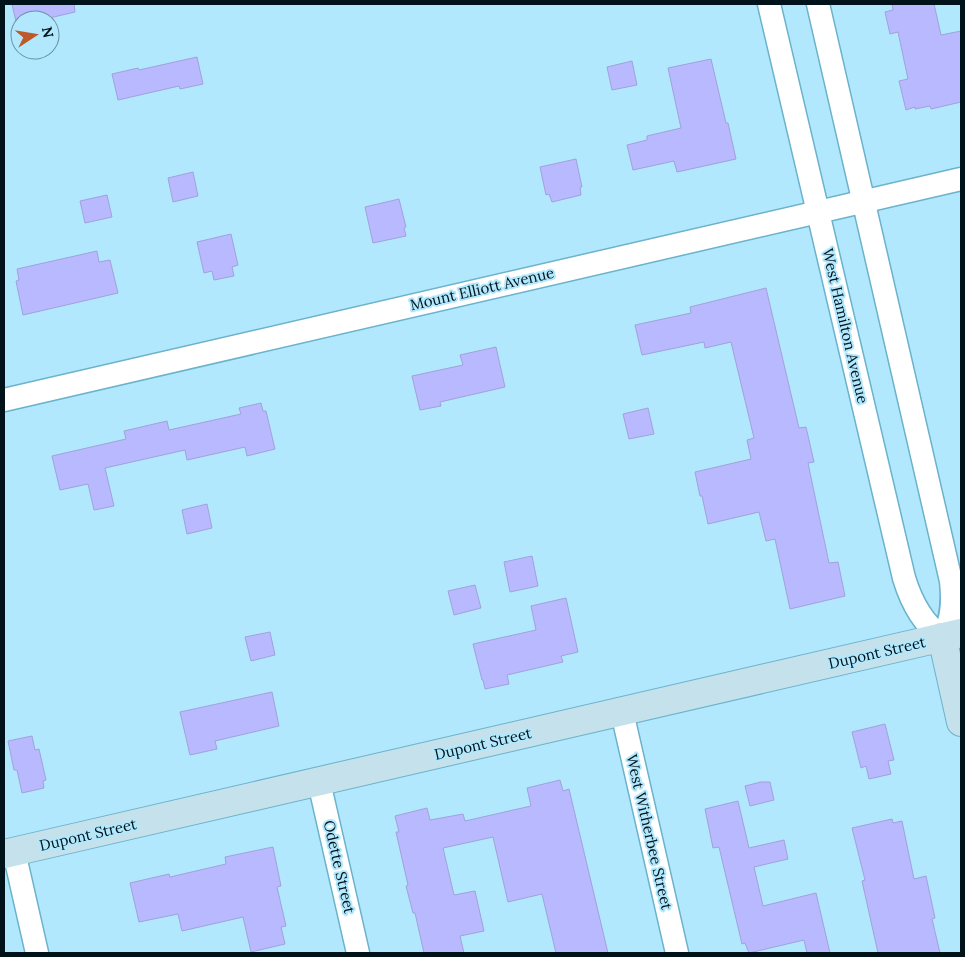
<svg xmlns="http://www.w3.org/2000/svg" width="965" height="957" viewBox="0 0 965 957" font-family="Lora,serif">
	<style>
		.building { fill: #b8b9ff; stroke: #a1a2da }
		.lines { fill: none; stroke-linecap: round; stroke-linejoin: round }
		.street-casing { stroke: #6bb2cb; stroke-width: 25 }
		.secondary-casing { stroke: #6bb2cb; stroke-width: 30 }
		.street { stroke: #fff; stroke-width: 22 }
		.secondary { stroke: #c5e2ec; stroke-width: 28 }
		.labels { text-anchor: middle; stroke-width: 4; stroke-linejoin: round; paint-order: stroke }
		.street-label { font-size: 15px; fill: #00131a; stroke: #b1e8fd }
	</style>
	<rect width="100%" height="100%" fill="#b1e8fd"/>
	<!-- building -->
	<g class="building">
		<path d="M 12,4 L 74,4 L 75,12 L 41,20 L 20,20 L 20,25 L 17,26 Z"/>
		<path d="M 892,4 L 934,4 L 941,35 L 961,31 L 961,102 L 931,109 L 930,106 L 915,109 L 915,107 L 906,110 L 899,81 L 908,79 L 898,32 L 890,34 L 885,12 L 893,10 Z"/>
		<path d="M 197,57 L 203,84 L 180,89 L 179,86 L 118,100 L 112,74 L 138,68 L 139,70 Z"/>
		<path d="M 711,59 L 726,123 L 728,123 L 736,159 L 677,172 L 674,161 L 633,170 L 627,145 L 647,140 L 647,136 L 681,128 L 668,68 Z"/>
		<path d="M 632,61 L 637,85 L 612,90 L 607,67 Z"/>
		<path d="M 576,159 L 582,187 L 580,187 L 581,195 L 552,202 L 549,194 L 546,195 L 540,167 Z"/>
		<path d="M 193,172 L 198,196 L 173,202 L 168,178 Z"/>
		<path d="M 107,195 L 112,217 L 85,223 L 80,201 Z"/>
		<path d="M 399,199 L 406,227 L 404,228 L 406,236 L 373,243 L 365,207 Z"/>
		<path d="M 231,234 L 238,265 L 232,267 L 234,276 L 214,280 L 212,271 L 204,273 L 197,242 Z"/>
		<path d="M 97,251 L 99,262 L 110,260 L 118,293 L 23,315 L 16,281 L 19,280 L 17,269 Z"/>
		<path d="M 766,288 L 799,428 L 806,427 L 814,462 L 808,463 L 829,563 L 838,562 L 845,596 L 790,609 L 775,539 L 766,541 L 759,512 L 708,524 L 702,496 L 700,496 L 695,472 L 751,459 L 747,440 L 754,438 L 731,342 L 705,348 L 704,342 L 642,355 L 635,325 L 691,313 L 690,307 Z"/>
		<path d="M 496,347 L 505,387 L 440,402 L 441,406 L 420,410 L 412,376 L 463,365 L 460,355 Z"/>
		<path d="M 261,403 L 263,411 L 266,411 L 275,449 L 247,456 L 245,447 L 187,460 L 185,450 L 105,468 L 114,506 L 94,510 L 88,484 L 60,490 L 52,456 L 126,439 L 124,431 L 167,421 L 169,430 L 241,414 L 239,408 Z"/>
		<path d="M 648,408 L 654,434 L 629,439 L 623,414 Z"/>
		<path d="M 207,504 L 212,528 L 187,534 L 182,510 Z"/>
		<path d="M 532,556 L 538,586 L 510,592 L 504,562 Z"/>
		<path d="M 475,585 L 481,608 L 454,615 L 448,591 Z"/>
		<path d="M 566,598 L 578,652 L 561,656 L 563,662 L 507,675 L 509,684 L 485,689 L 483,680 L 482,680 L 473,644 L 536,630 L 531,606 Z"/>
		<path d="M 270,632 L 275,655 L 251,661 L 245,637 Z"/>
		<path d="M 272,692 L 279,726 L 215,741 L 217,749 L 190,755 L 180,712 Z"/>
		<path d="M 885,724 L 894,760 L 888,761 L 891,774 L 869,779 L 866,766 L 861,768 L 852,732 Z"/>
		<path d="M 32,736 L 35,750 L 39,749 L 46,780 L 43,781 L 44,788 L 22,793 L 17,770 L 14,770 L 8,741 Z"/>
		<path d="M 560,780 L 563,791 L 569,789 L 608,953 L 556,953 L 542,894 L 508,902 L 493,837 L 443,848 L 454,895 L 475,891 L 484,931 L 460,936 L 464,953 L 424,953 L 415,913 L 413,913 L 406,886 L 408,885 L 396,832 L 399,832 L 395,816 L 427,808 L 430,820 L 463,814 L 465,821 L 531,806 L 527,788 Z"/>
		<path d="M 761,782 L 770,782 L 774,800 L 750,806 L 745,786 Z"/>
		<path d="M 738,801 L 749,848 L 784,840 L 788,859 L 754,867 L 763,906 L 816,893 L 830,953 L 807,953 L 804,940 L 749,953 L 745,943 L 742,944 L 719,847 L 713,848 L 705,809 Z"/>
		<path d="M 892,819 L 893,823 L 902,821 L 914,879 L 926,876 L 935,918 L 932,919 L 940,953 L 878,953 L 862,881 L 865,880 L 852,828 Z"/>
		<path d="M 273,847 L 281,886 L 277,887 L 286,926 L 281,927 L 285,944 L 251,952 L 243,917 L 182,931 L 178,914 L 139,922 L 130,883 L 169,874 L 170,877 L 226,864 L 225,857 Z"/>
	</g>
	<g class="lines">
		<defs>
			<g id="street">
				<path d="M 769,4 L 904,578 C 911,601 922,623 942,637 C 953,620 953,600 951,581 L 818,4"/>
				<path d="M 4,400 L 961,179"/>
				<path d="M 622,712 L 677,953"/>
				<path d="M 319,782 L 358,953"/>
				<path d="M 14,852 L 37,953"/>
			</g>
			<g id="secondary">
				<path d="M 942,637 L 961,722"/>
				<path d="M 4,854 L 961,633"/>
			</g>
		</defs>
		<!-- street casing -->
		<use href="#street" class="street-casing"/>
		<!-- secondary casing -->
		<use href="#secondary" class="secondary-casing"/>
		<!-- street -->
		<use href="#street" class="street"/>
		<!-- secondary -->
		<use href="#secondary" class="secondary"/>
	</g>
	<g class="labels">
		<!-- street labels -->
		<g class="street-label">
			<text transform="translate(482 289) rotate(-13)" y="5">Mount Elliott Avenue</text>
			<text transform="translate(845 326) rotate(77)" y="5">West Hamilton Avenue</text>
			<text transform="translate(877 653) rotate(-13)" y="5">Dupont Street</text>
			<text transform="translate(483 744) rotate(-13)" y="5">Dupont Street</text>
			<text transform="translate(649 832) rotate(77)" y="5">West Witherbee Street</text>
			<text transform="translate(88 835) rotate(-13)" y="5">Dupont Street</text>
			<text transform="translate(339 867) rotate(77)" y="5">Odette Street</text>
		</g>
	</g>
	<!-- border -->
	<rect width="965" height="957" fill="none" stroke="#00131a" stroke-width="10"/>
	<!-- north arrow -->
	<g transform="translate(35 35) rotate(78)"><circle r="24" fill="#b1e8fd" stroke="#6a93a2"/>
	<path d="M0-4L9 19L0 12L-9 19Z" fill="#be592a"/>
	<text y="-8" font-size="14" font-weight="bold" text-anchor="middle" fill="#00131a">N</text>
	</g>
</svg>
